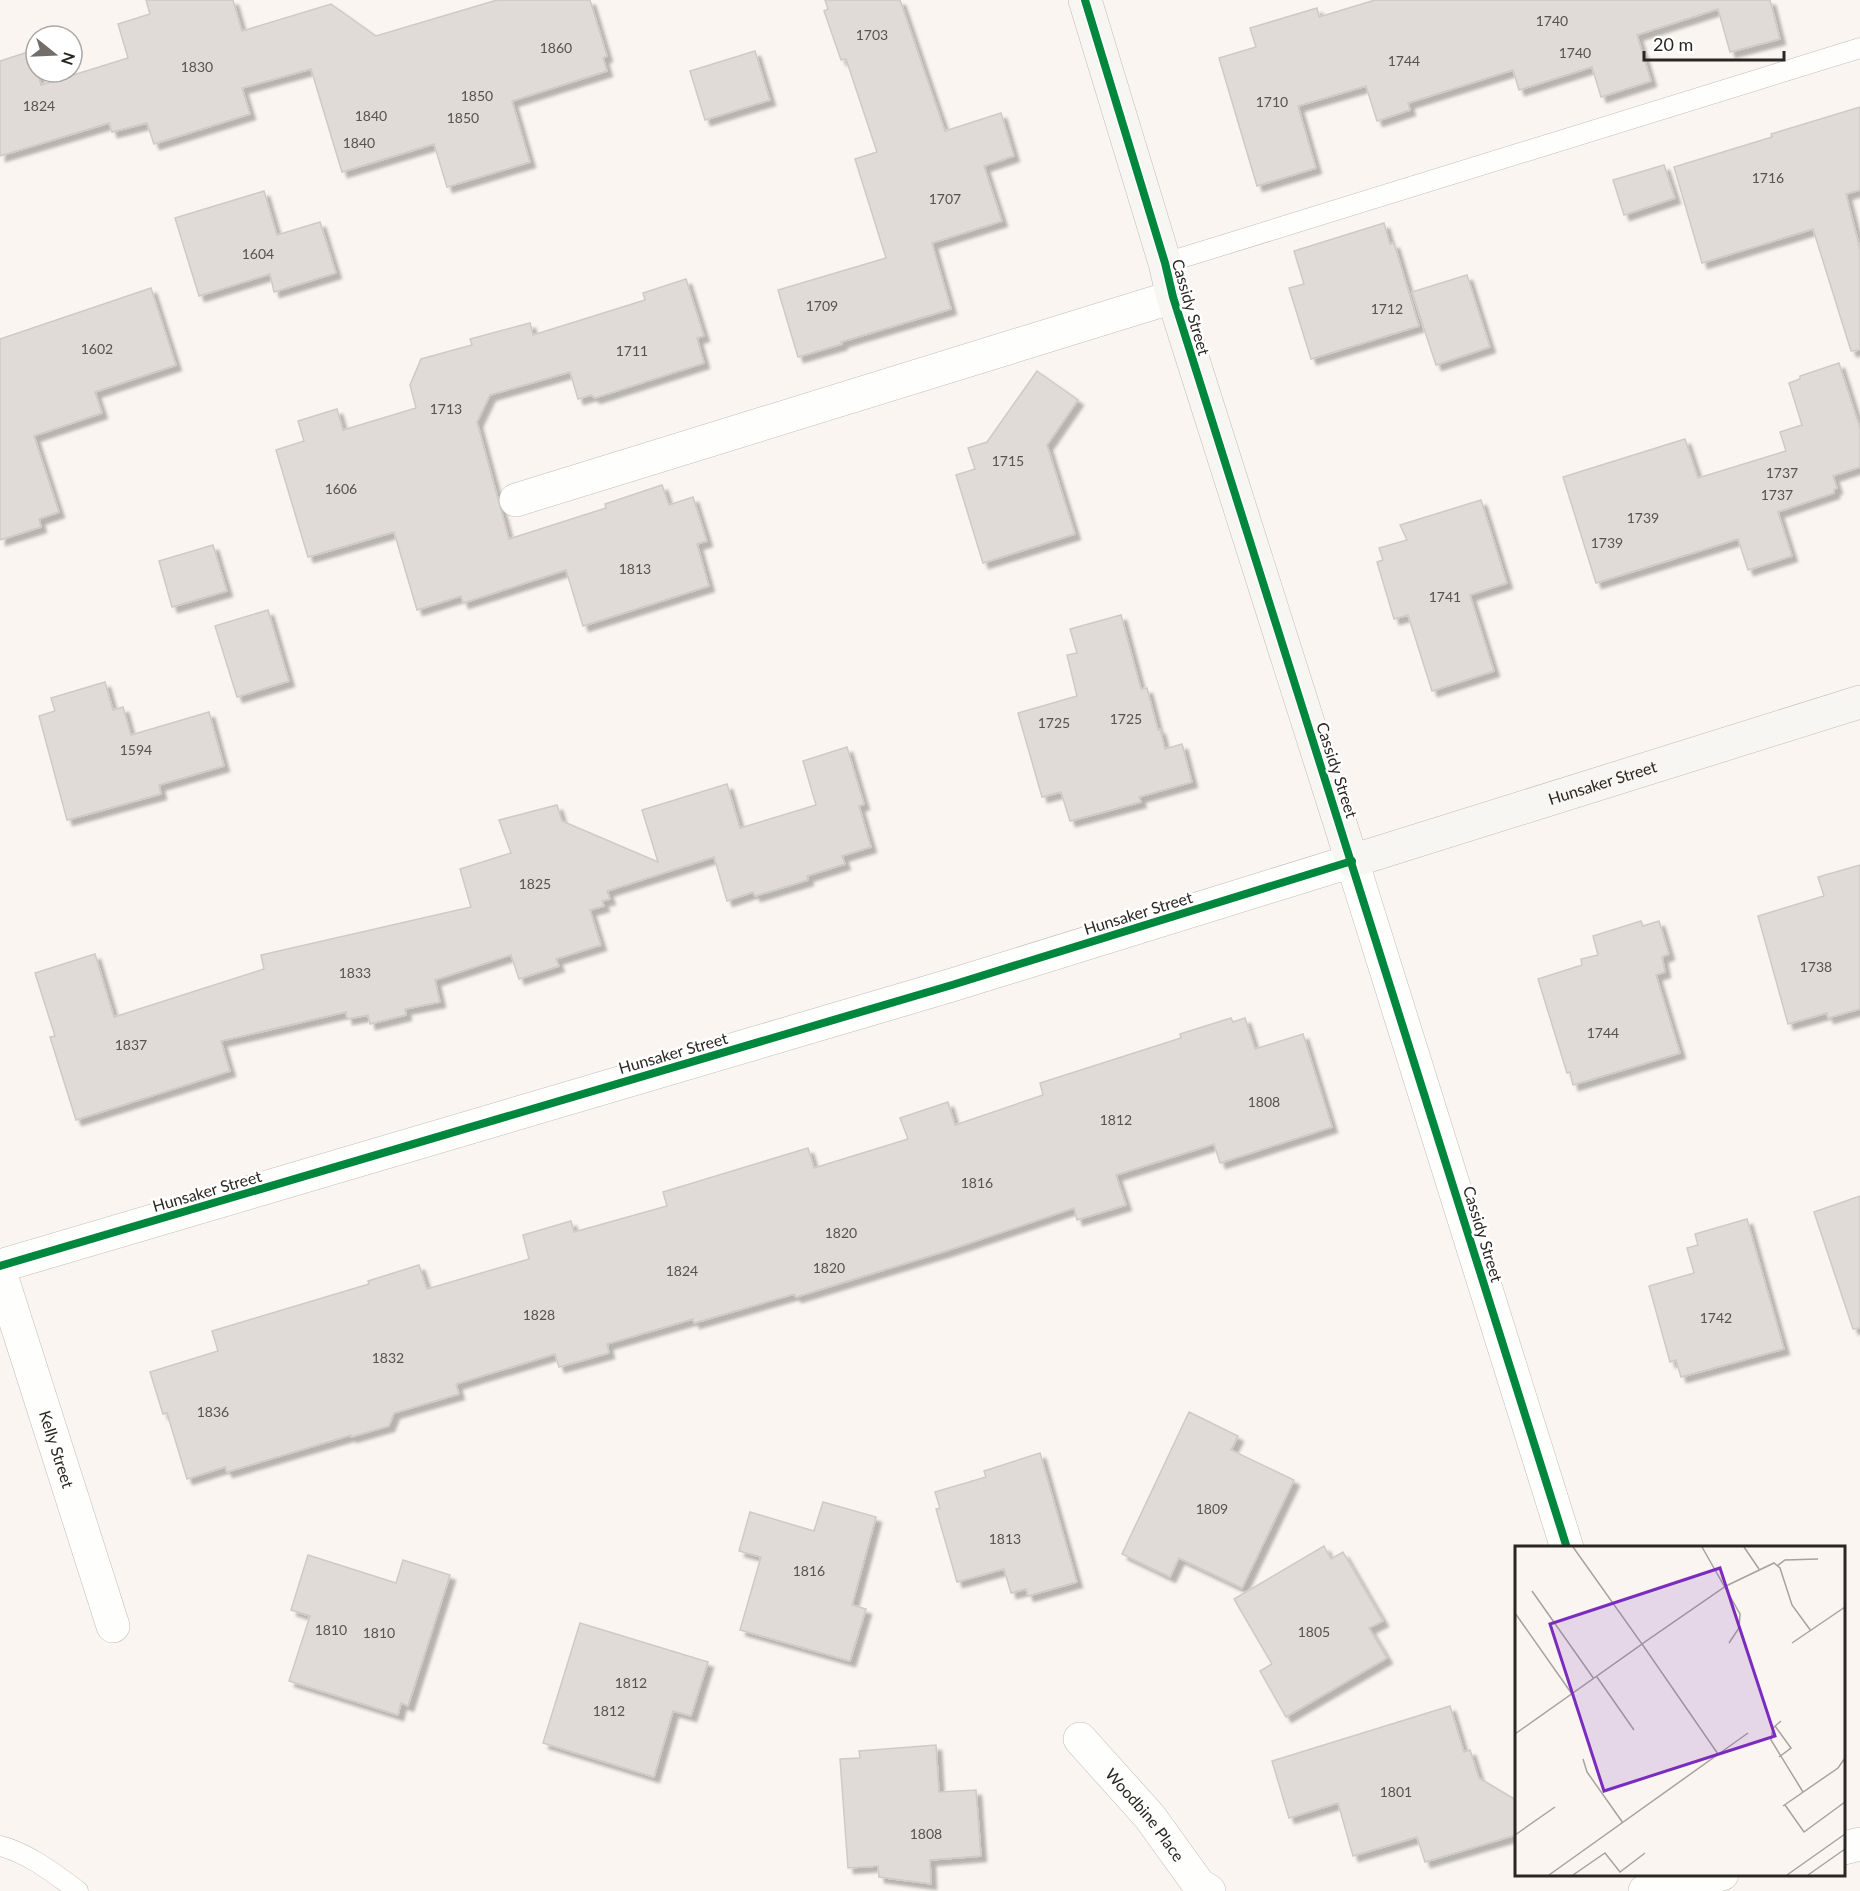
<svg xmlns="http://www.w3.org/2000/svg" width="1860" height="1891" viewBox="0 0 1860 1891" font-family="Lato,sans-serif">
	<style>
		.building { fill: #e0dbd7; stroke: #cfcac7; stroke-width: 1.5; filter: url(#shadow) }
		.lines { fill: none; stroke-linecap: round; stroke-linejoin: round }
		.lane-casing { stroke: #c1bcb8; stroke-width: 21 }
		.street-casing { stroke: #c1bcb8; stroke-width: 34 }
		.secondary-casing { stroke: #c1bcb8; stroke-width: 34 }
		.lane { stroke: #fefefd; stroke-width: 20 }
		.street { stroke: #fefefd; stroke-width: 33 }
		.secondary { stroke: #f8f6f2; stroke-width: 33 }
		.cycleway-casing { stroke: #fff; stroke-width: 11 }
		.cycleway { stroke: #00873e; stroke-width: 8 }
		.labels { text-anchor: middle; stroke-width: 5; stroke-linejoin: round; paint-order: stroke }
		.number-label { font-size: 14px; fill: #58534f }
		.street-label { font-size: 16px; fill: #2a2622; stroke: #fff }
		.inset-road { fill: none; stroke: #a7a29e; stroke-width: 1.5 }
		.view { fill: #7b2cbf; fill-opacity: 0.15; stroke: #7b2cbf; stroke-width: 3 }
		.inset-edge { fill: none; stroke: #2a2622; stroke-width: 3 }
	</style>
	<defs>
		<filter id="shadow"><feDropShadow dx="5.5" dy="5.5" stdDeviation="1.5" flood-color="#0004"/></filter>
	</defs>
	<rect width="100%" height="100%" fill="#faf5f0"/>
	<!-- building -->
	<g class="building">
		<path d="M 146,0 L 233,0 L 242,31 L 331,4 L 376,36 L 497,0 L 590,0 L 607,56 L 603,58 L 607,71 L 512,101 L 530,162 L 447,187 L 434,144 L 342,172 L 311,69 L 242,88 L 250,114 L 154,144 L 147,123 L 112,132 L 109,123 L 0,156 L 0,61 L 31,51 L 41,85 L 128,58 L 118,24 L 150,14 Z"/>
		<path d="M 825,0 L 900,0 L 945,131 L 1001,113 L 1014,156 L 984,166 L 1002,221 L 932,243 L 951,309 L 841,342 L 842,344 L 798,357 L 778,290 L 886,258 L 855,159 L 877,152 L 846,59 L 841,60 L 824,11 L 828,9 Z"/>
		<path d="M 1375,0 L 1770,0 L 1780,39 L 1730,52 L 1718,9 L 1637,35 L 1651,81 L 1601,97 L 1592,67 L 1519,90 L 1513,70 L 1408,103 L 1410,110 L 1377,121 L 1366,86 L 1298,106 L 1316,168 L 1257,186 L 1219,58 L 1256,47 L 1250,28 L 1317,8 L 1319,17 Z"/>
		<path d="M 755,51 L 770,100 L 705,120 L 690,71 Z"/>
		<path d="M 1860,107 L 1860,190 L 1846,194 L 1860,249 L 1860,350 L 1851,351 L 1813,229 L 1702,263 L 1674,167 L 1772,137 L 1771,134 Z"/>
		<path d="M 1664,165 L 1675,198 L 1624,215 L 1613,180 Z"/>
		<path d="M 264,191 L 277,235 L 320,222 L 336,273 L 274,292 L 270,274 L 199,296 L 175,218 Z"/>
		<path d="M 1384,223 L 1390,244 L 1394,243 L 1419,326 L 1311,359 L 1289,288 L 1304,284 L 1294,251 Z"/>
		<path d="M 1467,275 L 1490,347 L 1436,365 L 1412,292 Z"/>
		<path d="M 686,279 L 704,336 L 697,338 L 704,363 L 595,398 L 591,395 L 578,399 L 570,372 L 490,395 L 477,422 L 509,539 L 606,508 L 605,504 L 662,485 L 669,505 L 693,497 L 707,541 L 697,544 L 709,586 L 583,626 L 566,570 L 463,603 L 461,596 L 417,610 L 394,532 L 308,557 L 276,450 L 304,441 L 298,421 L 337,409 L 343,430 L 416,408 L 410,385 L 421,359 L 472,345 L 470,339 L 530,323 L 533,335 L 645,300 L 643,293 Z"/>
		<path d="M 151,288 L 176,365 L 95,392 L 102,413 L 34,436 L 59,512 L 39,519 L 41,527 L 0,540 L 0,339 Z"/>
		<path d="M 1839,363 L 1860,428 L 1860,467 L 1833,476 L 1837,488 L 1834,490 L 1834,493 L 1778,512 L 1792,556 L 1748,570 L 1738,539 L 1596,583 L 1563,477 L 1685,439 L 1698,478 L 1786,451 L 1780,432 L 1802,425 L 1789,383 L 1800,379 L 1800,376 Z"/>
		<path d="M 1037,371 L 1078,400 L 1047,445 L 1075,534 L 983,563 L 956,475 L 975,469 L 968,448 L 987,442 Z"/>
		<path d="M 1481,500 L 1507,583 L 1470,595 L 1494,671 L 1432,691 L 1408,615 L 1394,619 L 1377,562 L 1383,560 L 1379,548 L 1407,540 L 1400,525 Z"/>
		<path d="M 213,545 L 227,591 L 172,607 L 159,561 Z"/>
		<path d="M 268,610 L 289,681 L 237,697 L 215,626 Z"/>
		<path d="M 1121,615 L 1141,689 L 1147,688 L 1158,730 L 1160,729 L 1165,749 L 1182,744 L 1192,782 L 1139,797 L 1141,802 L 1070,821 L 1061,792 L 1042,797 L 1018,713 L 1077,696 L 1067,655 L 1077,653 L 1070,629 Z"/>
		<path d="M 105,682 L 113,710 L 123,707 L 131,735 L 209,712 L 224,766 L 159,785 L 161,794 L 67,820 L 39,716 L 55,711 L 51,698 Z"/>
		<path d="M 847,747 L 864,804 L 859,806 L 871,847 L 842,856 L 845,864 L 807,876 L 808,880 L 755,896 L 753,892 L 727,901 L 714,857 L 607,891 L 610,899 L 602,901 L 604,906 L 590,910 L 601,945 L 556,959 L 559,966 L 519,979 L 511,955 L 435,980 L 440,1002 L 405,1009 L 406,1015 L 370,1024 L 368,1015 L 347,1019 L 346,1012 L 221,1041 L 230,1071 L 76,1120 L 50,1037 L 55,1036 L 35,973 L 95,954 L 114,1017 L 264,969 L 261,955 L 471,907 L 460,869 L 511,853 L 499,820 L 557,805 L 562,821 L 658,862 L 642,810 L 727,784 L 740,828 L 816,805 L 803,761 Z"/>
		<path d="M 1860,865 L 1860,1009 L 1828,1018 L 1827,1013 L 1788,1024 L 1758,916 L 1824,896 L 1818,877 Z"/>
		<path d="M 1641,921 L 1643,926 L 1659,921 L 1669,954 L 1662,957 L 1665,972 L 1656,975 L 1680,1053 L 1573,1085 L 1570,1072 L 1567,1073 L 1538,979 L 1582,965 L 1581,959 L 1598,955 L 1593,936 Z"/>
		<path d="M 1231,1018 L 1233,1022 L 1245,1018 L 1255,1049 L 1303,1034 L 1332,1127 L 1220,1163 L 1214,1144 L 1116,1175 L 1126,1205 L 1077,1220 L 1074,1208 L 949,1250 L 796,1297 L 794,1294 L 694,1323 L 693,1319 L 607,1344 L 609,1353 L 559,1367 L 555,1354 L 456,1384 L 459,1394 L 394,1413 L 389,1426 L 351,1437 L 351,1435 L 227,1472 L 225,1467 L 187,1479 L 167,1413 L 163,1414 L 150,1372 L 218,1351 L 212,1331 L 369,1284 L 368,1281 L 419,1265 L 427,1289 L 529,1259 L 523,1235 L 571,1221 L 574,1232 L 667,1206 L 663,1192 L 808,1148 L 814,1168 L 908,1139 L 900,1118 L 948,1102 L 955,1125 L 1043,1095 L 1040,1083 L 1181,1038 L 1180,1034 Z"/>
		<path d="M 1860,1196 L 1860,1328 L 1853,1329 L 1814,1212 Z"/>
		<path d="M 1747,1219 L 1784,1349 L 1681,1377 L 1676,1360 L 1670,1362 L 1649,1286 L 1694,1273 L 1687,1248 L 1698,1245 L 1695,1234 Z"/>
		<path d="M 1189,1412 L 1238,1436 L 1231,1450 L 1294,1480 L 1242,1588 L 1179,1558 L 1170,1577 L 1122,1554 Z"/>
		<path d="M 1040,1453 L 1077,1582 L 1028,1596 L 1026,1589 L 1011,1593 L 1004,1569 L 957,1582 L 936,1509 L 940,1508 L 935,1492 L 986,1477 L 984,1471 Z"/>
		<path d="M 823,1502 L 876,1517 L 852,1605 L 866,1609 L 850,1661 L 740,1630 L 761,1557 L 739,1551 L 750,1512 L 814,1531 Z"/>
		<path d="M 1324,1546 L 1331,1559 L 1343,1552 L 1383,1621 L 1369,1628 L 1387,1658 L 1286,1717 L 1260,1671 L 1272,1664 L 1234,1599 Z"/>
		<path d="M 308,1555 L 396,1583 L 403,1560 L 450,1575 L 408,1706 L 401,1703 L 398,1715 L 289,1681 L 310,1616 L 291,1610 Z"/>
		<path d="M 580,1623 L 708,1662 L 691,1716 L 673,1711 L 654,1777 L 543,1743 Z"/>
		<path d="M 1450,1706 L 1464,1752 L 1470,1750 L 1479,1778 L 1516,1800 L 1516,1835 L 1425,1862 L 1417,1837 L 1353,1856 L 1338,1803 L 1289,1818 L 1272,1761 Z"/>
		<path d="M 936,1745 L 939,1792 L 976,1790 L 981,1856 L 930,1860 L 931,1884 L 879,1877 L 878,1866 L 848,1868 L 840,1759 L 860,1758 L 859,1751 Z"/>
	</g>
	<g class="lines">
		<defs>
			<g id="lane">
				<path d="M 1165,263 L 1860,48"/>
				<path d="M 0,1846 C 28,1853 55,1874 78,1891"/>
			</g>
			<g id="street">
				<path d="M 516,500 L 1173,297"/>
				<path d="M 0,1266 L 952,985 L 1352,861 L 1567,1548"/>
				<path id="s1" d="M 0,1272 L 113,1626"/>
				<path id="s2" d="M 1080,1739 L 1150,1817 L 1199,1885 L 1209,1891"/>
				<path d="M 1844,1848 L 1860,1844"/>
				<path d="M 1645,1891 L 1722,1874"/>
			</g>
			<g id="secondary">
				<path id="s3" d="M 1085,0 L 1165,263 L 1173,297 L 1352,861 L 1860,702"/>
			</g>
		</defs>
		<!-- lane casing -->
		<use href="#lane" class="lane-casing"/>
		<!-- street casing -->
		<use href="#street" class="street-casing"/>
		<!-- secondary casing -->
		<use href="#secondary" class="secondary-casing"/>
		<!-- lane -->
		<use href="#lane" class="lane"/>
		<!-- street -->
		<use href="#street" class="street"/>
		<!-- secondary -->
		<use href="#secondary" class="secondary"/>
		<defs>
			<g id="cycleway">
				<path d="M 1085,0 L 1165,263 L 1173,297 L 1567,1548"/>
				<path d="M 0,1266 L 952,985 L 1352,861"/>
			</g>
		</defs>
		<!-- cycleway casing -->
		<use href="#cycleway" class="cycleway-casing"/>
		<!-- cycleway -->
		<use href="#cycleway" class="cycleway"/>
	</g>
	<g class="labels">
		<!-- number labels -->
		<g class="number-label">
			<text x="1552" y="26">1740</text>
			<text x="872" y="40">1703</text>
			<text x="556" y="53">1860</text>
			<text x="1575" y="58">1740</text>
			<text x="1404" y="66">1744</text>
			<text x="197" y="72">1830</text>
			<text x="477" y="101">1850</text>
			<text x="1272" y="107">1710</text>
			<text x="39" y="111">1824</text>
			<text x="371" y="121">1840</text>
			<text x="463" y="123">1850</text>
			<text x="359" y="148">1840</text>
			<text x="1768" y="183">1716</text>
			<text x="945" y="204">1707</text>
			<text x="258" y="259">1604</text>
			<text x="822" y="311">1709</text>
			<text x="1387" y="314">1712</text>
			<text x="97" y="354">1602</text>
			<text x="632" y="356">1711</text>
			<text x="446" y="414">1713</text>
			<text x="1008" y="466">1715</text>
			<text x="1782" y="478">1737</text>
			<text x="341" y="494">1606</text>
			<text x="1777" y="500">1737</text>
			<text x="1643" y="523">1739</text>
			<text x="1607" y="548">1739</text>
			<text x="635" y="574">1813</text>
			<text x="1445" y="602">1741</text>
			<text x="1126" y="724">1725</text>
			<text x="1054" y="728">1725</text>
			<text x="136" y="755">1594</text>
			<text x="535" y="889">1825</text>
			<text x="1816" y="972">1738</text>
			<text x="355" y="978">1833</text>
			<text x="1603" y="1038">1744</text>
			<text x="131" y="1050">1837</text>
			<text x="1264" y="1107">1808</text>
			<text x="1116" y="1125">1812</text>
			<text x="977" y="1188">1816</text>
			<text x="841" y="1238">1820</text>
			<text x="829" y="1273">1820</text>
			<text x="682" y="1276">1824</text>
			<text x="539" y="1320">1828</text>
			<text x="1716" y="1323">1742</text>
			<text x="388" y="1363">1832</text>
			<text x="213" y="1417">1836</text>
			<text x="1212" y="1514">1809</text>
			<text x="1005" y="1544">1813</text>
			<text x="809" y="1576">1816</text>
			<text x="331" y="1635">1810</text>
			<text x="1314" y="1637">1805</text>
			<text x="379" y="1638">1810</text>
			<text x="631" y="1688">1812</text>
			<text x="609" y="1716">1812</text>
			<text x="1396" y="1797">1801</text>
			<text x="926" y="1839">1808</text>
		</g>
		<!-- street labels -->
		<g class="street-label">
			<text transform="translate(1191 307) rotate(74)" y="6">Cassidy Street</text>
			<text transform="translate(1337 770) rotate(72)" y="6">Cassidy Street</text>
			<text dy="6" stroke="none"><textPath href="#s3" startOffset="1164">Hunsaker Street</textPath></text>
			<text transform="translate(1138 913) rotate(-17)" y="6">Hunsaker Street</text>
			<text transform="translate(673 1053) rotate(-16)" y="6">Hunsaker Street</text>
			<text transform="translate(207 1191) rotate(-16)" y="6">Hunsaker Street</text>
			<text transform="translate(1483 1234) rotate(73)" y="6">Cassidy Street</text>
			<text dy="6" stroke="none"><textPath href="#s1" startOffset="186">Kelly Street</textPath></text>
			<text dy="6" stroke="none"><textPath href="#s2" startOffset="100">Woodbine Place</textPath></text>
		</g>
	</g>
	<!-- overview -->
	<g transform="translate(1515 1546)">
		<rect width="330" height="330" fill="#faf5f0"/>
		<path class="inset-road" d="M 187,1 L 225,68 L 224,82 L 214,97M 229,1 L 244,23M 262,20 L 270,14 L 303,13M 17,45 L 79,133M 0,67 L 57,148M 277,97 L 330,61M 82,131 L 119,184M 266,175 L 258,182 L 256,194 L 288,246M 260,180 L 276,202 L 264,211M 0,188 L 127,98 L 58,1M 203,208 L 127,98 L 211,40 L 259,17 L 265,22 L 277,59 L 296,85M 68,213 L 72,226 L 108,277M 270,259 L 289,286 L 330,256M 268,260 L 323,222 L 330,212M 0,289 L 40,261M 34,329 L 233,187M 58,329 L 90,307 L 105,326 L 130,307M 272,329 L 330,288M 293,329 L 330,303"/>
		<path class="view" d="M 205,22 L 260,190 L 89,245 L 35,78 Z"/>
		<rect width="330" height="330" class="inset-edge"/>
	</g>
	<!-- north arrow -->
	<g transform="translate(54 54) rotate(108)"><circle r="28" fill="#ffffff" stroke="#aaa8a7" stroke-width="1.5"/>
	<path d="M0-4.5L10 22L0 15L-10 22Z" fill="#736e6a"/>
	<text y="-9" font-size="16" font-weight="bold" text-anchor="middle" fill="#2a2622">N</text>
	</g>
	<!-- scale -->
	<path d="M1644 51v9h140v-9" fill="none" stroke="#2a2622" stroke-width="3"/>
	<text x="1653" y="51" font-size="18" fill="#2a2622" stroke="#ffffff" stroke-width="4.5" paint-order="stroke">20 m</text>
</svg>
